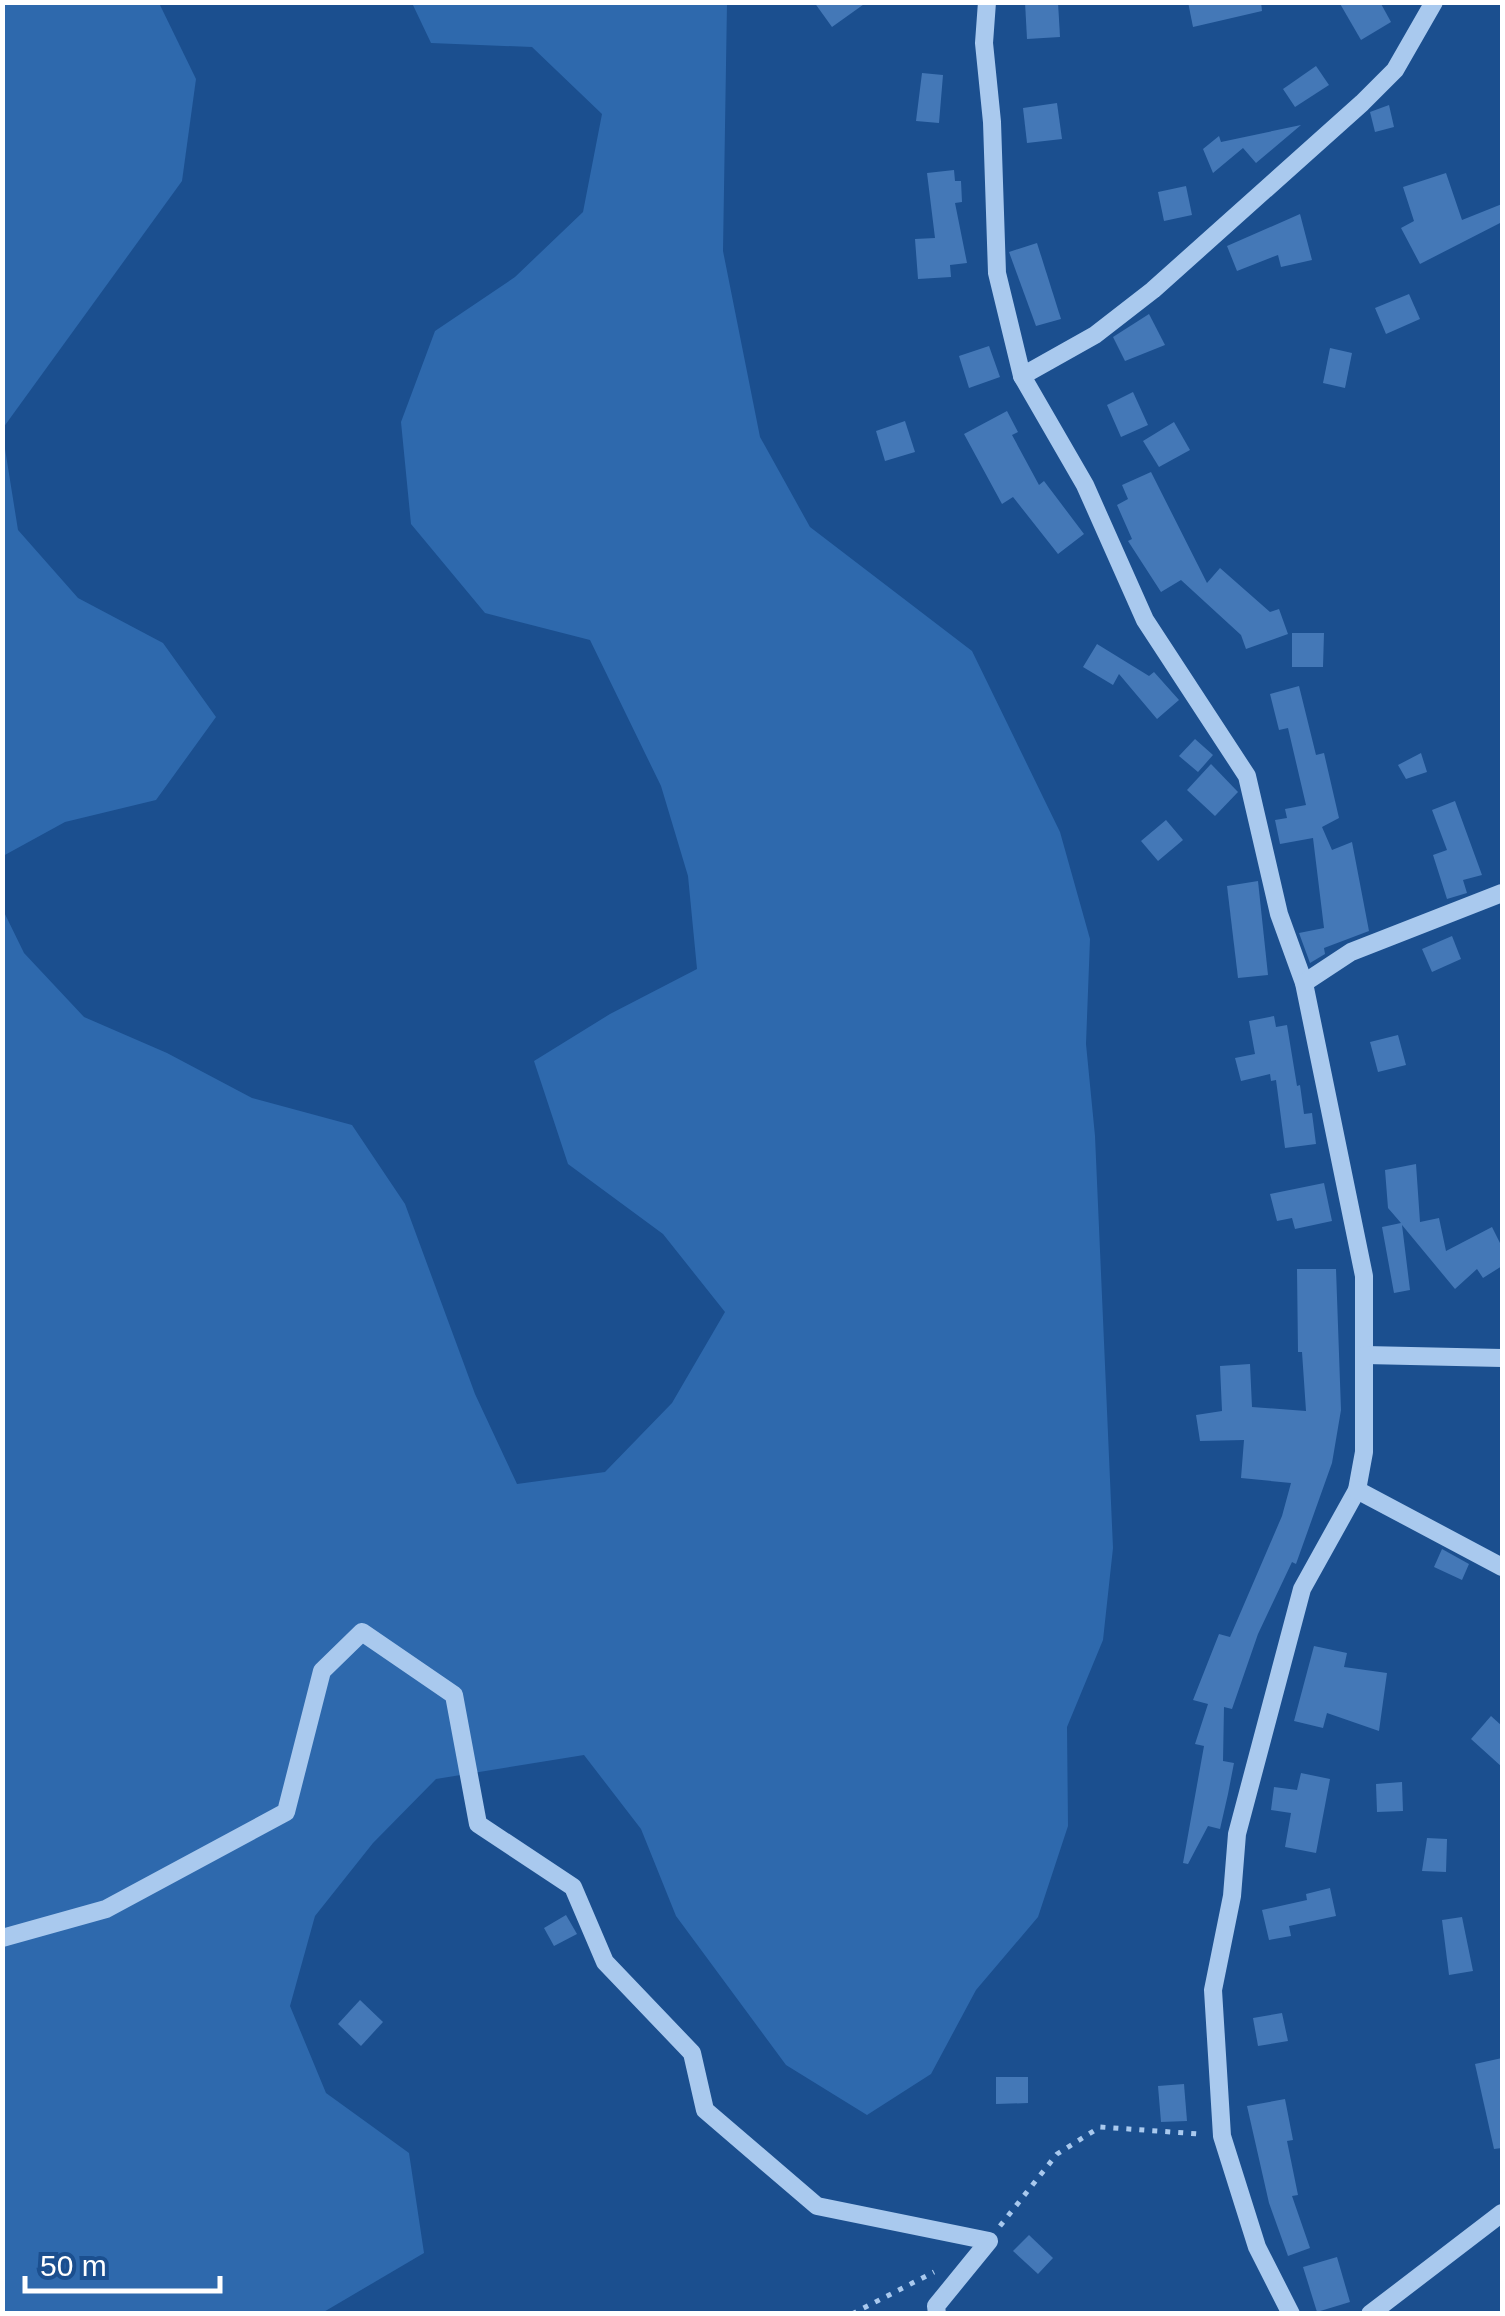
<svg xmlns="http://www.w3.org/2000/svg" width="1505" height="2316" viewBox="0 0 1505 2316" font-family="Helvetica,sans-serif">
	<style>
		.green { fill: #2e69ad }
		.building { fill: #4478b7 }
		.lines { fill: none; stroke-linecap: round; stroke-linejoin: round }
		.path { stroke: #a9c9ee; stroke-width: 5; stroke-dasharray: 5 8; stroke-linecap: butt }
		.minor { stroke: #a9c9ee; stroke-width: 18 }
	</style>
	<rect width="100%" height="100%" fill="#1b4f8f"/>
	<!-- green -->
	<g class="green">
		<path d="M 3,2 L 159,3 L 196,79 L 182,181 L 3,428 Z"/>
		<path d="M 412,3 L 727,3 L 723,251 L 760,437 L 810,527 L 972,651 L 1060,832 L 1090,939 L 1086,1044 L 1095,1136 L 1113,1548 L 1103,1640 L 1067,1727 L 1068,1826 L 1038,1917 L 976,1990 L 931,2074 L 867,2115 L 786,2065 L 676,1916 L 641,1829 L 584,1755 L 436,1779 L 373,1843 L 315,1916 L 290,2006 L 326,2093 L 409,2153 L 424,2253 L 322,2313 L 3,2313 L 2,908 L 24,953 L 84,1017 L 167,1053 L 252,1098 L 352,1125 L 405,1204 L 475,1394 L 517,1484 L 605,1472 L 672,1403 L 725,1312 L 663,1234 L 568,1164 L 534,1061 L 610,1014 L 697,969 L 688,876 L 661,786 L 590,640 L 485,613 L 411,524 L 401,422 L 435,331 L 515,277 L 583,212 L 602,114 L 532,47 L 431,43 Z"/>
		<path d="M 2,430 L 18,530 L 78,598 L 163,643 L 216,717 L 156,800 L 65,822 L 3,856 Z"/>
	</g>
	<!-- building -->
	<g class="building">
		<path d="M 814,2 L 867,2 L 832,27 Z"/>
		<path d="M 1025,2 L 1058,2 L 1060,37 L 1027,39 Z"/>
		<path d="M 1188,2 L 1261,2 L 1262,11 L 1193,27 Z"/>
		<path d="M 1339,2 L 1380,2 L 1391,22 L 1361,40 Z"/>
		<path d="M 1316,66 L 1329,85 L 1295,107 L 1283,89 Z"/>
		<path d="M 922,73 L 943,75 L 939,123 L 916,121 Z"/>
		<path d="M 1057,103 L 1062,139 L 1027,143 L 1023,108 Z"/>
		<path d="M 1389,105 L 1394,127 L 1375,132 L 1370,112 Z"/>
		<path d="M 1301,125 L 1256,163 L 1243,148 L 1213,173 L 1203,149 L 1219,136 L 1221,142 Z"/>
		<path d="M 954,170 L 955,181 L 961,181 L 962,202 L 955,203 L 967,263 L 950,265 L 951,277 L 918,279 L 915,239 L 935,238 L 927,173 Z"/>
		<path d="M 1446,173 L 1462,220 L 1502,204 L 1502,222 L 1420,264 L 1401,228 L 1414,221 L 1403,187 Z"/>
		<path d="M 1186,186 L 1192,215 L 1164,221 L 1158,192 Z"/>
		<path d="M 1300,214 L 1312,260 L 1281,267 L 1278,255 L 1237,271 L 1227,246 Z"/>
		<path d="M 1037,243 L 1061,319 L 1036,326 L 1009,252 Z"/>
		<path d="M 1409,294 L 1420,319 L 1386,334 L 1375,308 Z"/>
		<path d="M 1149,314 L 1165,345 L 1125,361 L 1113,337 Z"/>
		<path d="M 989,346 L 1000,377 L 969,388 L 959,356 Z"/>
		<path d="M 1330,348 L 1352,353 L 1345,388 L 1323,383 Z"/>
		<path d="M 1133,392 L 1148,425 L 1121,437 L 1107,405 Z"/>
		<path d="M 1007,411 L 1018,432 L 1012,435 L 1039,485 L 1044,481 L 1084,534 L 1058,554 L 1013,497 L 1002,504 L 964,434 Z"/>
		<path d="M 905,421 L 915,452 L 885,461 L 876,431 Z"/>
		<path d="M 1174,422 L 1190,450 L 1159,467 L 1143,441 Z"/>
		<path d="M 1151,472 L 1207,583 L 1220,568 L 1270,612 L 1279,609 L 1288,634 L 1246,649 L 1241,635 L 1181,580 L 1161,592 L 1128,541 L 1132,539 L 1117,505 L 1128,499 L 1122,485 Z"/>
		<path d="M 1292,633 L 1324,633 L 1323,667 L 1292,667 Z"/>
		<path d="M 1097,644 L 1149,676 L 1154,672 L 1179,700 L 1157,719 L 1119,674 L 1113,685 L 1083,667 Z"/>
		<path d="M 1299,686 L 1316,755 L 1324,753 L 1339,818 L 1322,827 L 1332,850 L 1352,842 L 1369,931 L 1324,948 L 1325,954 L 1310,963 L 1299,933 L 1324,928 L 1313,838 L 1280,844 L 1275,820 L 1287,818 L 1285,809 L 1306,805 L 1288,728 L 1279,730 L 1270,694 Z"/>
		<path d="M 1195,739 L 1213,755 L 1198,772 L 1179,756 Z"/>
		<path d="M 1421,753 L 1427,772 L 1406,779 L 1398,765 Z"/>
		<path d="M 1211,764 L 1238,792 L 1215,816 L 1187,790 Z"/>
		<path d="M 1455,801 L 1482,875 L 1463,880 L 1467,893 L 1447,899 L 1433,855 L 1447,850 L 1432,810 Z"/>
		<path d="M 1166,820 L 1183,840 L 1158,861 L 1141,841 Z"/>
		<path d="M 1258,881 L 1268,975 L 1238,978 L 1227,886 Z"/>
		<path d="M 1452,936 L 1461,959 L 1432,972 L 1422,949 Z"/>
		<path d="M 1274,1016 L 1276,1027 L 1287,1025 L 1297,1086 L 1300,1085 L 1304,1114 L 1312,1113 L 1316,1144 L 1285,1148 L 1276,1080 L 1271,1081 L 1270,1074 L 1241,1081 L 1235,1058 L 1255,1054 L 1249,1021 Z"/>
		<path d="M 1398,1035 L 1406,1065 L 1378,1072 L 1370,1042 Z"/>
		<path d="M 1416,1164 L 1420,1222 L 1439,1218 L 1446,1251 L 1492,1227 L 1502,1247 L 1502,1266 L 1483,1278 L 1477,1269 L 1455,1289 L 1402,1225 L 1410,1290 L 1394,1293 L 1382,1227 L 1401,1223 L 1388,1208 L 1385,1170 Z"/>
		<path d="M 1324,1183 L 1332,1221 L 1295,1229 L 1292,1218 L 1277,1221 L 1270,1194 Z"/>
		<path d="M 1297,1269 L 1336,1269 L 1341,1410 L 1332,1463 L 1296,1564 L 1292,1562 L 1258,1634 L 1232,1709 L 1224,1707 L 1223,1761 L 1234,1763 L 1228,1794 L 1220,1829 L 1208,1826 L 1188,1864 L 1183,1863 L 1204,1746 L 1195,1744 L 1208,1704 L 1193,1700 L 1219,1634 L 1230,1637 L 1282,1516 L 1291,1483 L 1241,1478 L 1244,1440 L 1200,1441 L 1196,1415 L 1222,1411 L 1220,1366 L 1250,1364 L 1252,1407 L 1306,1411 L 1302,1352 L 1298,1352 Z"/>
		<path d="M 1442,1549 L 1469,1564 L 1462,1580 L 1434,1567 Z"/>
		<path d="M 1314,1646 L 1347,1653 L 1344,1667 L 1387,1673 L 1379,1731 L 1327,1713 L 1323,1728 L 1294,1721 Z"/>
		<path d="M 1491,1716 L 1502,1726 L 1502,1767 L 1471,1739 Z"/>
		<path d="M 1301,1773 L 1330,1779 L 1316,1853 L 1285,1847 L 1291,1813 L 1271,1810 L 1274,1787 L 1297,1790 Z"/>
		<path d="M 1402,1782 L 1403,1811 L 1377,1812 L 1376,1784 Z"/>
		<path d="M 1427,1838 L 1447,1839 L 1446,1872 L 1422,1871 Z"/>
		<path d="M 1330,1888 L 1336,1916 L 1289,1926 L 1291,1936 L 1269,1940 L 1262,1910 L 1307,1900 L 1306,1894 Z"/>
		<path d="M 566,1915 L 577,1934 L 554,1946 L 544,1928 Z"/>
		<path d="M 1462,1917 L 1473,1971 L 1449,1975 L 1442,1920 Z"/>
		<path d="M 360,2000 L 383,2022 L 361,2046 L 338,2024 Z"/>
		<path d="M 1282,2013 L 1288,2041 L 1258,2046 L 1253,2018 Z"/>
		<path d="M 1502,2058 L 1502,2148 L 1494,2149 L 1475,2064 Z"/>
		<path d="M 996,2077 L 1028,2077 L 1028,2103 L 996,2104 Z"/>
		<path d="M 1184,2084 L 1187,2121 L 1161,2122 L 1158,2086 Z"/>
		<path d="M 1285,2099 L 1293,2140 L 1287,2141 L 1298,2195 L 1292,2196 L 1310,2248 L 1288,2256 L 1269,2203 L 1247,2106 Z"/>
		<path d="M 1029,2235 L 1053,2258 L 1038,2274 L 1013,2251 Z"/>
		<path d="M 1337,2257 L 1350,2302 L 1317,2312 L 1303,2267 Z"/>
	</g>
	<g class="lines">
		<!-- path -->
		<g class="path">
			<path d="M 1000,2226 L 1057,2154 L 1100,2127 L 1200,2134"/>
			<path d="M 852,2314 L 934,2272"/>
		</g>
		<!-- minor -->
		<g class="minor">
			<path d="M 987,2 L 984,43 L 992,122 L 997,273 L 1022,376 L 1085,485 L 1145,620 L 1247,776 L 1279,914 L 1304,983 L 1364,1276 L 1364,1452 L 1357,1490 L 1302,1589 L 1237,1834 L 1232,1896 L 1213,1990 L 1222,2136 L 1257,2247 L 1291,2314"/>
			<path d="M 1022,376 L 1095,335 L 1153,290 L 1362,103 L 1395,70 L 1434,2"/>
			<path d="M 1304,983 L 1351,952 L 1502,893"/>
			<path d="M 1365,1355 L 1502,1358"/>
			<path d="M 1357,1490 L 1502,1567"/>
			<path d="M 2,1938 L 106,1909 L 286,1812 L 322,1671 L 362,1632 L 454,1695 L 478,1824 L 573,1887 L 605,1962 L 692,2053 L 705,2110 L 817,2206 L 989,2241 L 936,2306 L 937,2314"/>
			<path d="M 1370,2314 L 1502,2213"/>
		</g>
	</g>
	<!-- border -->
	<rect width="1505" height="2316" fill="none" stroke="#ffffff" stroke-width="10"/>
	<!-- scale -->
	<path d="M25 2276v15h195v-15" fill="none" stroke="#ffffff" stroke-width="5"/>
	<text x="40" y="2276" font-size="30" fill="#ffffff" stroke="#1b4f8f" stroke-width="8" paint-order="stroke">50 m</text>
</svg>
